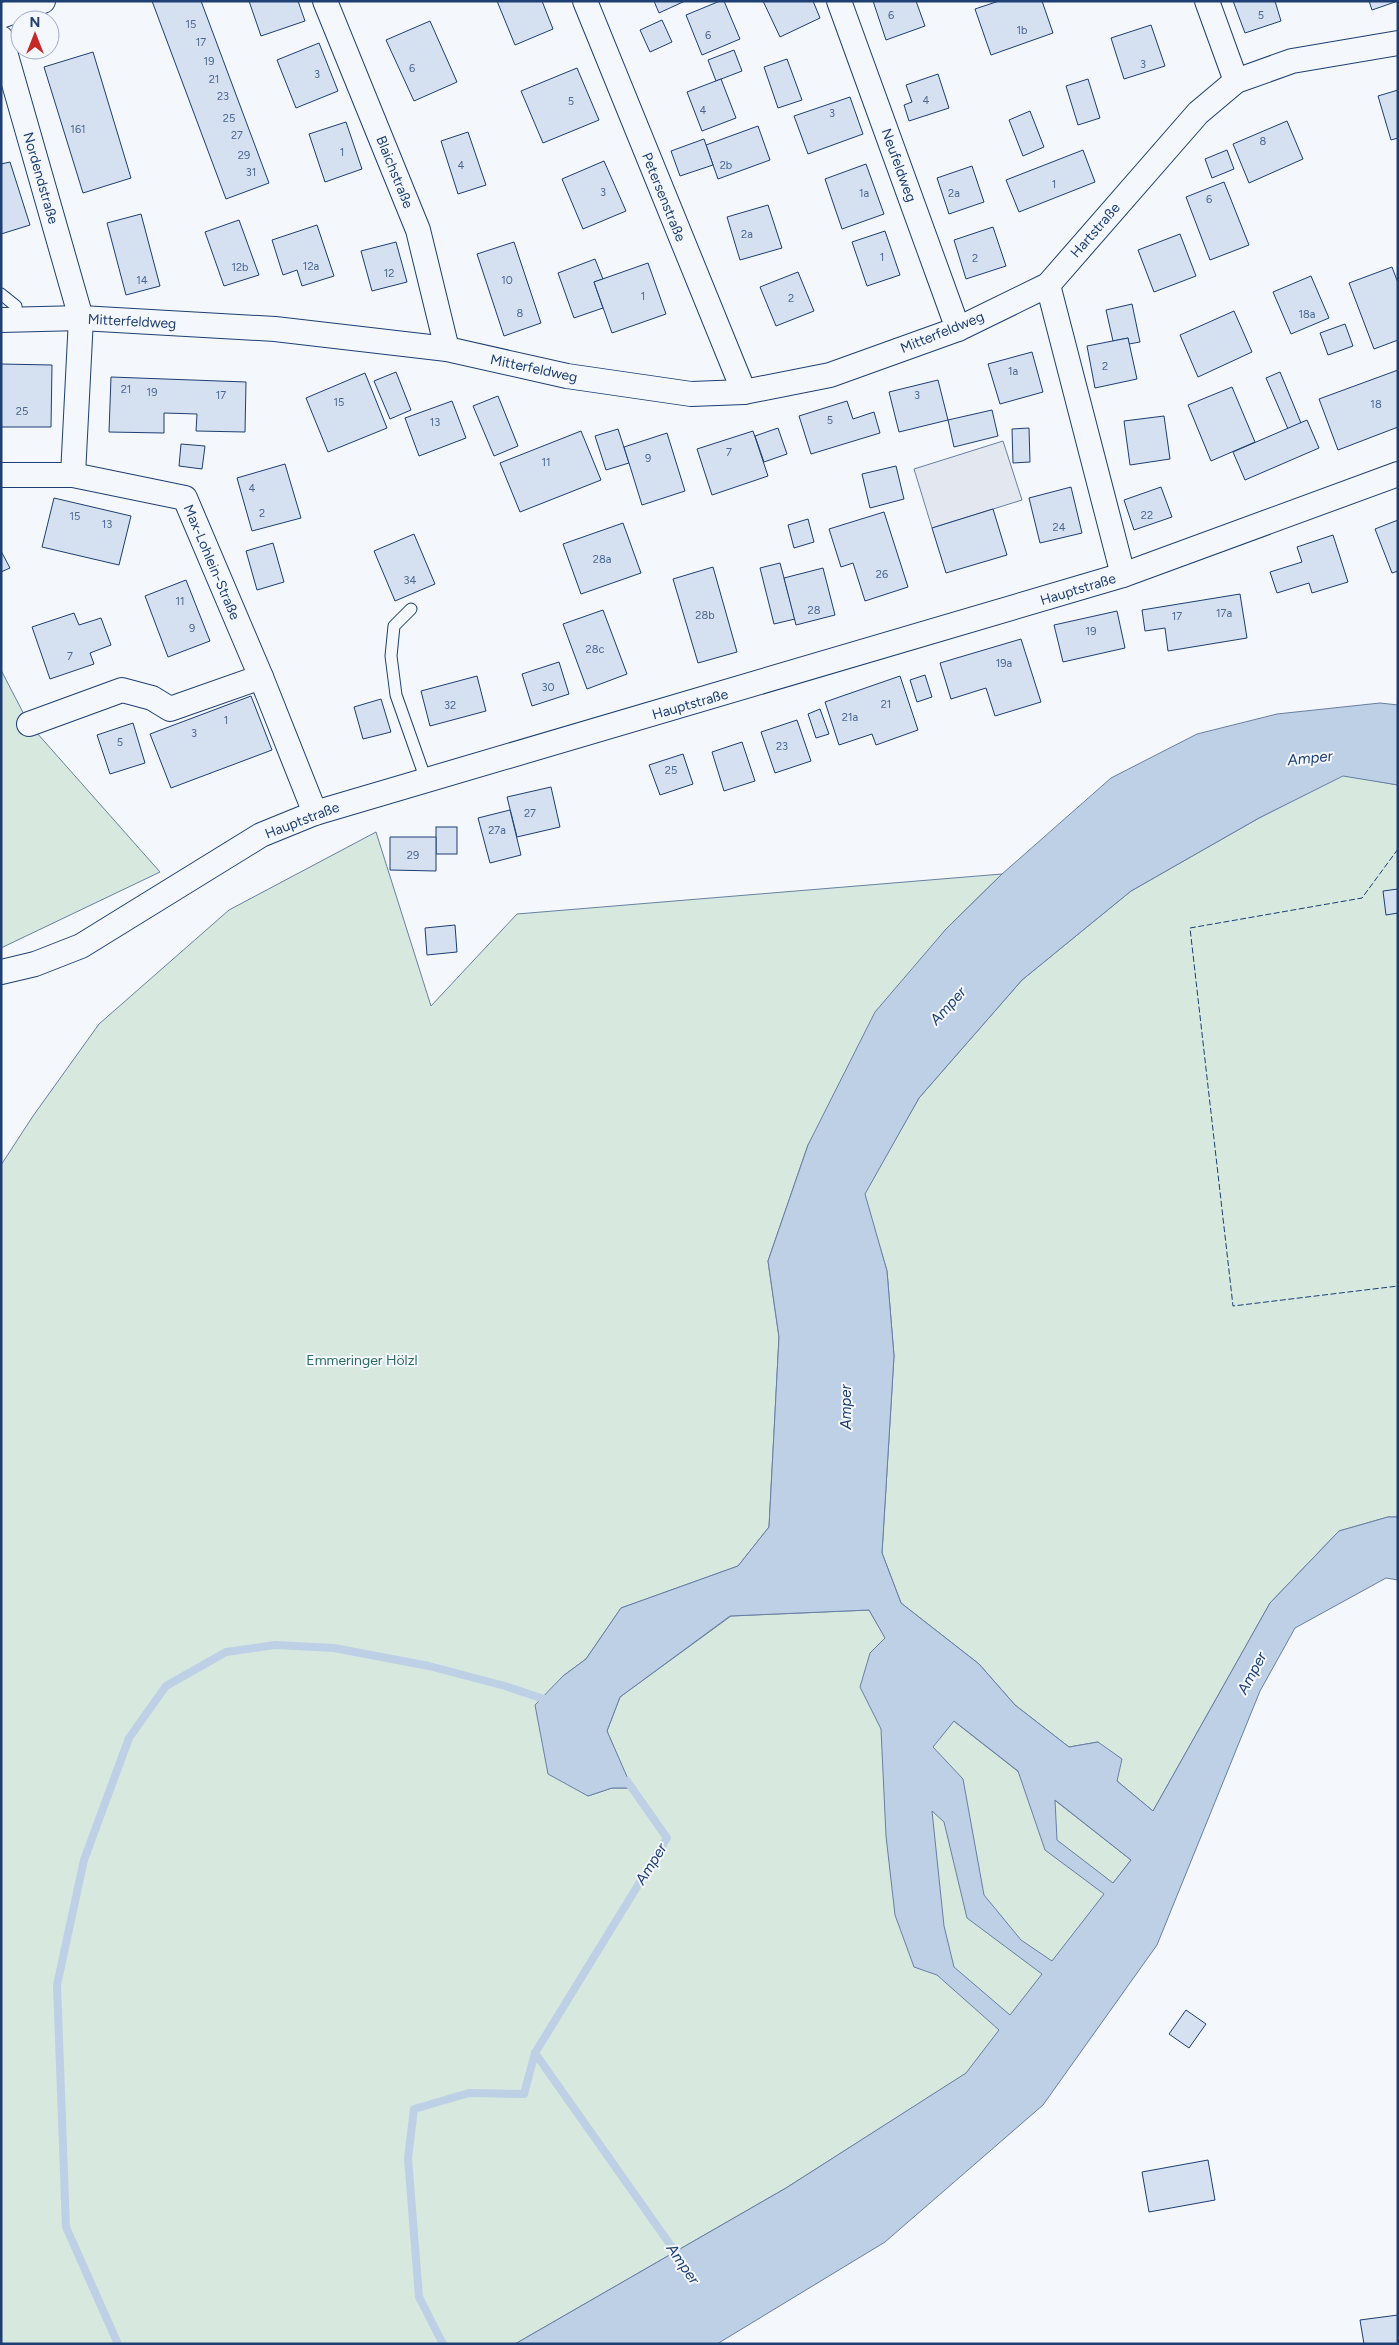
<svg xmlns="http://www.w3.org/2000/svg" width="1399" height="2345" viewBox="0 0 1399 2345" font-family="Figtree,sans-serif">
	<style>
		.green { fill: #d7e8df; stroke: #687fa3 }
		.parking { fill: #e3e8f0; stroke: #687fa3 }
		.water { fill: #bed0e5; stroke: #687fa3; fill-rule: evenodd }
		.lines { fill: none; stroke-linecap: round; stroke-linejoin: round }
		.stream { stroke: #bed0e5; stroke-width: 8 }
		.building { fill: #d5e0f0; stroke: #1d3f73 }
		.lane-casing { stroke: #1d3f73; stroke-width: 13 }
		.street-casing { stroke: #1d3f73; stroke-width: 26 }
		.lane { stroke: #f4f7fb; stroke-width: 11 }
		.street { stroke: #f4f7fb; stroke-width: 24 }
		.fence { stroke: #1d3f73; stroke-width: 1; stroke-dasharray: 6 2.5; stroke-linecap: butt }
		.labels { text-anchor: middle; stroke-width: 4; stroke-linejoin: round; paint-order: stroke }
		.number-label { font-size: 11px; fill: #4b6792 }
		.street-label { font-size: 14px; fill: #1d3f73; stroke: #f4f7fb }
		.park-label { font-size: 14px; fill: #2c6c60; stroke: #f4f7fb }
		.water-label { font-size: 15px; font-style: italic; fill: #1d3f73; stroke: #f4f7fb }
	</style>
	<rect width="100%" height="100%" fill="#f4f7fb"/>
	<!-- green -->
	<g class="green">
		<path d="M 1,670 L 29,724 L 160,872 L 1,948 Z"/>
		<path d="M 1343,775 L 1398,785 L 1398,1517 L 1388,1517 L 1339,1531 L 1270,1603 L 1153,1811 L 1117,1781 L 1098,1742 L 1069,1747 L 1015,1705 L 979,1664 L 901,1603 L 882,1553 L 894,1356 L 887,1271 L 864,1194 L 919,1098 L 1022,980 L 1131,891 L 1259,818 Z"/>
		<path d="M 376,832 L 431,1006 L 517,914 L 1002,874 L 946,929 L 808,1145 L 768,1261 L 779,1337 L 769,1527 L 738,1566 L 621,1608 L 586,1659 L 563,1676 L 588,1796 L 612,1788 L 631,1788 L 607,1731 L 620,1697 L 731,1616 L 869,1610 L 918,1693 L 1131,1860 L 967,2073 L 786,2188 L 515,2344 L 1,2344 L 1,1165 L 33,1116 L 99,1024 L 229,910 Z"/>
	</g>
	<!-- parking -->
	<path class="parking" d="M 1003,441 L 1022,500 L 932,528 L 914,469 Z"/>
	<!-- water -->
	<path class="water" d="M 1380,703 L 1398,705 L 1398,785 L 1343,776 L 1259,818 L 1131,891 L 1022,980 L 919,1098 L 865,1194 L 887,1271 L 894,1356 L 882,1553 L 901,1603 L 979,1664 L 1015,1705 L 1069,1747 L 1098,1742 L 1122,1759 L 1117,1781 L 1153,1811 L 1270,1603 L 1339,1531 L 1388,1517 L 1398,1517 L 1398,1580 L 1386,1578 L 1295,1628 L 1260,1691 L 1157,1945 L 1043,2105 L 885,2242 L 717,2344 L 515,2344 L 786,2188 L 966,2073 L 999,2030 L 937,1975 L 914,1967 L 895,1915 L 886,1836 L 881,1729 L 860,1687 L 870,1653 L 885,1638 L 869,1610 L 730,1616 L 620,1697 L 607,1731 L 632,1788 L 612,1788 L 588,1796 L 548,1774 L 535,1705 L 563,1676 L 586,1659 L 621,1608 L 738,1566 L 769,1527 L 779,1337 L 768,1261 L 808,1145 L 875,1012 L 946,929 L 1002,874 L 1111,778 L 1197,734 L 1277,714 ZM 954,1721 L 1018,1771 L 1045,1850 L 1104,1894 L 1052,1961 L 1021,1940 L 984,1895 L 963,1779 L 933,1747 ZM 1055,1800 L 1131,1860 L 1113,1883 L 1057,1840 ZM 932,1811 L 944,1822 L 967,1918 L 1042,1974 L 1010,2015 L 954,1967 L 944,1926 Z"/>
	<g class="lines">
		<!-- stream -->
		<g class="stream">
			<path d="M 535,2053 L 681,2260"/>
			<path d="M 118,2344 L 66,2227 L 57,1985 L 84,1860 L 129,1738 L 166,1686 L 226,1652 L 275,1645 L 334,1648 L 429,1666 L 505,1686 L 550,1701"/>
			<path d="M 443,2344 L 419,2297 L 408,2158 L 414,2109 L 469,2093 L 524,2094 L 535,2053 L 667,1838 L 627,1781"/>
		</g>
	</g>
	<!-- building -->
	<g class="building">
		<path d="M 152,1 L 201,1 L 269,183 L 226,199 Z"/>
		<path d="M 249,1 L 298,1 L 305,21 L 261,36 Z"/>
		<path d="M 497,1 L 542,1 L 553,29 L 515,45 Z"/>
		<path d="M 654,1 L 685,1 L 659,13 Z"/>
		<path d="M 720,1 L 724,1 L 740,39 L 702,55 L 686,15 Z"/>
		<path d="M 763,1 L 813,1 L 820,18 L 780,37 Z"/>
		<path d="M 873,1 L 916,1 L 925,26 L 886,40 Z"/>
		<path d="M 999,1 L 1042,1 L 1053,33 L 991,55 L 975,9 Z"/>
		<path d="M 1233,1 L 1275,1 L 1281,21 L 1245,33 Z"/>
		<path d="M 1369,1 L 1395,1 L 1395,2 L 1372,10 Z"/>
		<path d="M 662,20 L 672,42 L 650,52 L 640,30 Z"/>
		<path d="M 430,21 L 457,82 L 414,101 L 386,40 Z"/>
		<path d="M 1151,25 L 1165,66 L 1124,79 L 1111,38 Z"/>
		<path d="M 319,43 L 338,91 L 296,108 L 277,60 Z"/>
		<path d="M 734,50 L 742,71 L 716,81 L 708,60 Z"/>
		<path d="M 93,52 L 131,178 L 83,193 L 44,67 Z"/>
		<path d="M 787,59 L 802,100 L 778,108 L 764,67 Z"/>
		<path d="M 577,68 L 599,120 L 543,143 L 521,91 Z"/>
		<path d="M 938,74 L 949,108 L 909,121 L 904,105 L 912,102 L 906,85 Z"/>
		<path d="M 721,79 L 736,118 L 702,131 L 687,92 Z"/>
		<path d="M 1088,79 L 1100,118 L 1078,125 L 1066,86 Z"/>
		<path d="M 1398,90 L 1398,138 L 1391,140 L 1378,96 Z"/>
		<path d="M 850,97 L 863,134 L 808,154 L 794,116 Z"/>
		<path d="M 1030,111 L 1044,147 L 1023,156 L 1009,120 Z"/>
		<path d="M 1287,121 L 1303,159 L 1249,183 L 1233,144 Z"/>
		<path d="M 346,122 L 362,169 L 325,182 L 309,134 Z"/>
		<path d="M 758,126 L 770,160 L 718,179 L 706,145 Z"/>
		<path d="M 468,132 L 486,185 L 458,194 L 441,141 Z"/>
		<path d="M 704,139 L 713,165 L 680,176 L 671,151 Z"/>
		<path d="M 1083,150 L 1095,182 L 1019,212 L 1006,180 Z"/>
		<path d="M 1227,150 L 1234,169 L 1212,178 L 1205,159 Z"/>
		<path d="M 604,161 L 626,211 L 583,229 L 562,179 Z"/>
		<path d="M 10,162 L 30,225 L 1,234 L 1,164 Z"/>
		<path d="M 866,164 L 884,214 L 842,229 L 825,179 Z"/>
		<path d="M 972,166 L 984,202 L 949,214 L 937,178 Z"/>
		<path d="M 1224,182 L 1249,245 L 1210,260 L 1186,197 Z"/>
		<path d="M 768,205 L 782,248 L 740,260 L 727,217 Z"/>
		<path d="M 141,214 L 160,286 L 126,295 L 107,223 Z"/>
		<path d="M 239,220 L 259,275 L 224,286 L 205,232 Z"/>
		<path d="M 317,225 L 334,276 L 302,286 L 297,270 L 283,275 L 272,240 Z"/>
		<path d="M 993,227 L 1006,266 L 966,279 L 954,240 Z"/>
		<path d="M 885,231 L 900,275 L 867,286 L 852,242 Z"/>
		<path d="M 1180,234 L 1196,276 L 1154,292 L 1138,250 Z"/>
		<path d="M 396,242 L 407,282 L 372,291 L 361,251 Z"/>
		<path d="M 514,242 L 541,323 L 504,336 L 477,254 Z"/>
		<path d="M 595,259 L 603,279 L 594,282 L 603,308 L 574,318 L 558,273 Z"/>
		<path d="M 648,263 L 666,314 L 612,333 L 594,282 Z"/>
		<path d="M 1392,267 L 1398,283 L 1398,340 L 1374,349 L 1349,283 Z"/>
		<path d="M 798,272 L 814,311 L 776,326 L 760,287 Z"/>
		<path d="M 1311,276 L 1329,318 L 1291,334 L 1273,292 Z"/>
		<path d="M 1132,304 L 1140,342 L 1129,344 L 1128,338 L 1113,341 L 1106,310 Z"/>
		<path d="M 1234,311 L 1252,352 L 1198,377 L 1180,335 Z"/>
		<path d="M 1345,324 L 1353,346 L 1328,355 L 1320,333 Z"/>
		<path d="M 1128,338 L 1137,379 L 1095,388 L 1087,346 Z"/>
		<path d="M 1032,352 L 1043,392 L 1000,404 L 988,364 Z"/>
		<path d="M 1,364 L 52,365 L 51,427 L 1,427 Z"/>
		<path d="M 1398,370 L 1398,427 L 1338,450 L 1319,399 Z"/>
		<path d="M 396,372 L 411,410 L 390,419 L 374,381 Z"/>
		<path d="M 1280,372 L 1301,423 L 1288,429 L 1266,378 Z"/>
		<path d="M 365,373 L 387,428 L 328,452 L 306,398 Z"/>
		<path d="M 111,377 L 246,382 L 245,432 L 196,431 L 197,414 L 164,413 L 164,433 L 109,432 Z"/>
		<path d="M 938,380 L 948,420 L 899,432 L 889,392 Z"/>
		<path d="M 1232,387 L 1255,442 L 1211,461 L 1188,405 Z"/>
		<path d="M 498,396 L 518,446 L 494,456 L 473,406 Z"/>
		<path d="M 452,401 L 466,438 L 419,456 L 405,418 Z"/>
		<path d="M 847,401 L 853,419 L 874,412 L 880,433 L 811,454 L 799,416 Z"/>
		<path d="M 992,410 L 998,436 L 954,447 L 948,420 Z"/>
		<path d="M 1164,416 L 1170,459 L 1130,465 L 1124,421 Z"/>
		<path d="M 1307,420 L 1319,448 L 1245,480 L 1233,452 Z"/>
		<path d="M 778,428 L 787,454 L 764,462 L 755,436 Z"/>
		<path d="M 1029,428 L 1030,462 L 1013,463 L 1012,429 Z"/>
		<path d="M 618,429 L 629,463 L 606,470 L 595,436 Z"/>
		<path d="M 581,431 L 601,480 L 520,512 L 500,463 Z"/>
		<path d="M 753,431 L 768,476 L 712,495 L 697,449 Z"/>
		<path d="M 667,433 L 685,491 L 642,505 L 624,447 Z"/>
		<path d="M 181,444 L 205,446 L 202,469 L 179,466 Z"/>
		<path d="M 285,464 L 301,518 L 252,531 L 237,478 Z"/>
		<path d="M 896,466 L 904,499 L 870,508 L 862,474 Z"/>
		<path d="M 1071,487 L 1082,533 L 1040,543 L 1029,498 Z"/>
		<path d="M 1161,487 L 1172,517 L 1134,530 L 1124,500 Z"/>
		<path d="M 54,498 L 131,516 L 119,565 L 42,547 Z"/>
		<path d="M 993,509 L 1007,555 L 946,573 L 932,528 Z"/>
		<path d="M 884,512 L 908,587 L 865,601 L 853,563 L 841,567 L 829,529 Z"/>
		<path d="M 808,519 L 814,542 L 794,548 L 788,525 Z"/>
		<path d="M 1398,520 L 1398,571 L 1392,573 L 1375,529 Z"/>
		<path d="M 623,523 L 641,573 L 581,594 L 563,544 Z"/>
		<path d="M 414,534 L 435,584 L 395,601 L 374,551 Z"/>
		<path d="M 1333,535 L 1348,582 L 1312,593 L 1309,583 L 1277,593 L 1270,572 L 1302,562 L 1297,547 Z"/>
		<path d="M 273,543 L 284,582 L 257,590 L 246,551 Z"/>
		<path d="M 1,551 L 10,568 L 1,572 Z"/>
		<path d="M 780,563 L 795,619 L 774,624 L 760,568 Z"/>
		<path d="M 713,567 L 737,652 L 698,663 L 673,579 Z"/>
		<path d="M 823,568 L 835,615 L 796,625 L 784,578 Z"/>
		<path d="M 186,580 L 210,641 L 168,657 L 145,596 Z"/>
		<path d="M 1240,594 L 1247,638 L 1168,651 L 1165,628 L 1145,631 L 1142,610 Z"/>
		<path d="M 603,610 L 627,674 L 587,689 L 563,624 Z"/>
		<path d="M 1117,611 L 1125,648 L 1063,662 L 1054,625 Z"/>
		<path d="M 74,613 L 79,625 L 101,618 L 111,645 L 90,653 L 94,664 L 50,679 L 32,627 Z"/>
		<path d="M 1021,639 L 1041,702 L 995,716 L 986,688 L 951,699 L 940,663 Z"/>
		<path d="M 559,662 L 569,694 L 532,706 L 522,674 Z"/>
		<path d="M 925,675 L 932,697 L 917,702 L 910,680 Z"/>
		<path d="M 477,676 L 486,711 L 430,726 L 421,691 Z"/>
		<path d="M 900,676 L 918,730 L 876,745 L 872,734 L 839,745 L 825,702 Z"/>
		<path d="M 251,696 L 272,750 L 171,788 L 150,734 Z"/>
		<path d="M 381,699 L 391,732 L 363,739 L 354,707 Z"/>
		<path d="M 820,709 L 829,734 L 816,738 L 808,714 Z"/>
		<path d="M 797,720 L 811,761 L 775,773 L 761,732 Z"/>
		<path d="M 133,723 L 145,763 L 110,774 L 97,735 Z"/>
		<path d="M 742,742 L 755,781 L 724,791 L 712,752 Z"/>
		<path d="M 683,754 L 693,784 L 660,795 L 649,765 Z"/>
		<path d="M 551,787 L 560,827 L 517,837 L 507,797 Z"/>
		<path d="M 510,810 L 521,855 L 490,863 L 478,818 Z"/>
		<rect x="436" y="827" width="21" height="27"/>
		<path d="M 390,837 L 436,837 L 436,871 L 390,870 Z"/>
		<path d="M 1398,889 L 1398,913 L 1386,915 L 1383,891 Z"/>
		<path d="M 455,925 L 457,952 L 427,955 L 425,928 Z"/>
		<path d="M 1186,2010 L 1206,2024 L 1189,2048 L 1169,2034 Z"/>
		<path d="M 1208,2160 L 1215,2200 L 1149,2212 L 1142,2172 Z"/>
		<path d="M 1398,2315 L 1398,2344 L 1364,2344 L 1360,2320 Z"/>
	</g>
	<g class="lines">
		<defs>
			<g id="lane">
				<path d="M 1,294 L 16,306 L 17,320"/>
				<path d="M 411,609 L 394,626 L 391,656 L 396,695 L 426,780"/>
			</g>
			<g id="street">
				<path d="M 325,1 L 418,230 L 447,349"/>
				<path d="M 585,1 L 744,392"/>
				<path d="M 839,1 L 958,329"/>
				<path d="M 1207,1 L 1236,81"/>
				<path d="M 1,16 L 43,1"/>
				<path d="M 1,38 L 81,318 L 73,475"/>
				<path d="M 1048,285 L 1123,575"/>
				<path d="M 1,320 L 81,318 L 275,329 L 447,349 L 567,376 L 691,394 L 744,392 L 830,375 L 958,329 L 1048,285 L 1198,113 L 1236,81 L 1292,61 L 1398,43"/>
				<path d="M 1,475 L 73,475 L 185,498 L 261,677 L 315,813"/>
				<path d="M 29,724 L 122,690 L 152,698 L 170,709 L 261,677"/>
				<path d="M 1,972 L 35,964 L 81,946 L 261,835 L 315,813 L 1123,575 L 1398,474"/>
			</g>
		</defs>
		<!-- lane casing -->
		<use href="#lane" class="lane-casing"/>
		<!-- street casing -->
		<use href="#street" class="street-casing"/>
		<!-- lane -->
		<use href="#lane" class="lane"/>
		<!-- street -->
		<use href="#street" class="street"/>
		<!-- fence -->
		<path class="fence" d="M 1398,849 L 1362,898 L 1190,928 L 1233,1306 L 1398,1286"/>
	</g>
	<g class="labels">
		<!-- number labels -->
		<g class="number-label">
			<text x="891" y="19">6</text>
			<text x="1261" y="19">5</text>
			<text x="191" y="28">15</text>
			<text x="1022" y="34">1b</text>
			<text x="708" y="39">6</text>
			<text x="201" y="46">17</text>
			<text x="209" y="65">19</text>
			<text x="1143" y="68">3</text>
			<text x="412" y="72">6</text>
			<text x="317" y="78">3</text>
			<text x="214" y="83">21</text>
			<text x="223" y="100">23</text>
			<text x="926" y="104">4</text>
			<text x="571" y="105">5</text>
			<text x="703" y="114">4</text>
			<text x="832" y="117">3</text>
			<text x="229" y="122">25</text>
			<text x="78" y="133">161</text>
			<text x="237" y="139">27</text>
			<text x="1263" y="145">8</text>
			<text x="342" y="156">1</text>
			<text x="244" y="159">29</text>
			<text x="461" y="169">4</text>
			<text x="726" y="169">2b</text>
			<text x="251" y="176">31</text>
			<text x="1054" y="188">1</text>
			<text x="603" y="196">3</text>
			<text x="864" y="197">1a</text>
			<text x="954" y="197">2a</text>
			<text x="1209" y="203">6</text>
			<text x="747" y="238">2a</text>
			<text x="882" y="261">1</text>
			<text x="975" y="262">2</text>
			<text x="311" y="270">12a</text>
			<text x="240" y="271">12b</text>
			<text x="389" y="277">12</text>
			<text x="142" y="284">14</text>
			<text x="507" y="284">10</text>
			<text x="643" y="300">1</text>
			<text x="791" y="302">2</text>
			<text x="520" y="317">8</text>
			<text x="1307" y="318">18a</text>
			<text x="1105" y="370">2</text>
			<text x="1013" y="375">1a</text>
			<text x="126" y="393">21</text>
			<text x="152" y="396">19</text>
			<text x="221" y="399">17</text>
			<text x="917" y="399">3</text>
			<text x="339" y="406">15</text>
			<text x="1376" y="408">18</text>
			<text x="22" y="415">25</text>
			<text x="830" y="424">5</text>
			<text x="435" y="426">13</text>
			<text x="729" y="456">7</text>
			<text x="648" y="462">9</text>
			<text x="546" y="466">11</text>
			<text x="252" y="492">4</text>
			<text x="262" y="517">2</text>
			<text x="1147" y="519">22</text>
			<text x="75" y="520">15</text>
			<text x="107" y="528">13</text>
			<text x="1059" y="531">24</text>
			<text x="602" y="563">28a</text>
			<text x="882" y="578">26</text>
			<text x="410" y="584">34</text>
			<text x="180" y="605">11</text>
			<text x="814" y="614">28</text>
			<text x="1224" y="617">17a</text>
			<text x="705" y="619">28b</text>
			<text x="1177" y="620">17</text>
			<text x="192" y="632">9</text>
			<text x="1091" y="635">19</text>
			<text x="595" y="653">28c</text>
			<text x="70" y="660">7</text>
			<text x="1004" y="667">19a</text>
			<text x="548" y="691">30</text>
			<text x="886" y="708">21</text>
			<text x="450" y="709">32</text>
			<text x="850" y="721">21a</text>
			<text x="226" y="724">1</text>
			<text x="194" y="737">3</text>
			<text x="120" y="746">5</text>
			<text x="782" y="750">23</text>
			<text x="671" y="774">25</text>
			<text x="530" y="817">27</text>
			<text x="497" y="834">27a</text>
			<text x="413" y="859">29</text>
		</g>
		<!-- street labels -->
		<g class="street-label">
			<text transform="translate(899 165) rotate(70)" y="5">Neufeldweg</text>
			<text transform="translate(395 172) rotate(68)" y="5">Blaichstraße</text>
			<text transform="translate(41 178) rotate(74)" y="5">Nordendstraße</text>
			<text transform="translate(664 197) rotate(68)" y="5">Petersenstraße</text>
			<text transform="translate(1095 230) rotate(-49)" y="5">Hartstraße</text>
			<text transform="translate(132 321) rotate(3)" y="5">Mitterfeldweg</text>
			<text transform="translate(942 332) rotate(-22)" y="5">Mitterfeldweg</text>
			<text transform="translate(534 368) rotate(12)" y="5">Mitterfeldweg</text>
			<text transform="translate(212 562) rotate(67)" y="5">Max-Lohlein-Straße</text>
			<text transform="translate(1078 589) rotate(-17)" y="5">Hauptstraße</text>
			<text transform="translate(690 704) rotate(-16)" y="5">Hauptstraße</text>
			<text transform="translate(302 820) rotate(-21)" y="5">Hauptstraße</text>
		</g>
		<!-- park labels -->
		<g class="park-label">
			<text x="362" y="1365">Emmeringer Hölzl</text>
		</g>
		<!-- water labels -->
		<g class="water-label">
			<text transform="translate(1310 758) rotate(-6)" y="5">Amper</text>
			<text transform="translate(948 1006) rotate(-48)" y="5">Amper</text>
			<text transform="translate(846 1407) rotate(-90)" y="5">Amper</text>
			<text transform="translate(1252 1673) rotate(-62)" y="5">Amper</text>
			<text transform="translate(651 1864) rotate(-58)" y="5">Amper</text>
			<text transform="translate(683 2264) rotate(55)" y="5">Amper</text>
		</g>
	</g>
	<!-- border -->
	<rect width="1399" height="2345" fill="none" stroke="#1d3f73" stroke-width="5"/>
	<!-- north arrow -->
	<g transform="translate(35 35)"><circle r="24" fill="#f4f7fb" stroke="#9eadc5"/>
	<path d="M0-4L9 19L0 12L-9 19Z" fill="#c62828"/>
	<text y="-8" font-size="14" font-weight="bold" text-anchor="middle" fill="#1d3f73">N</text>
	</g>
</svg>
